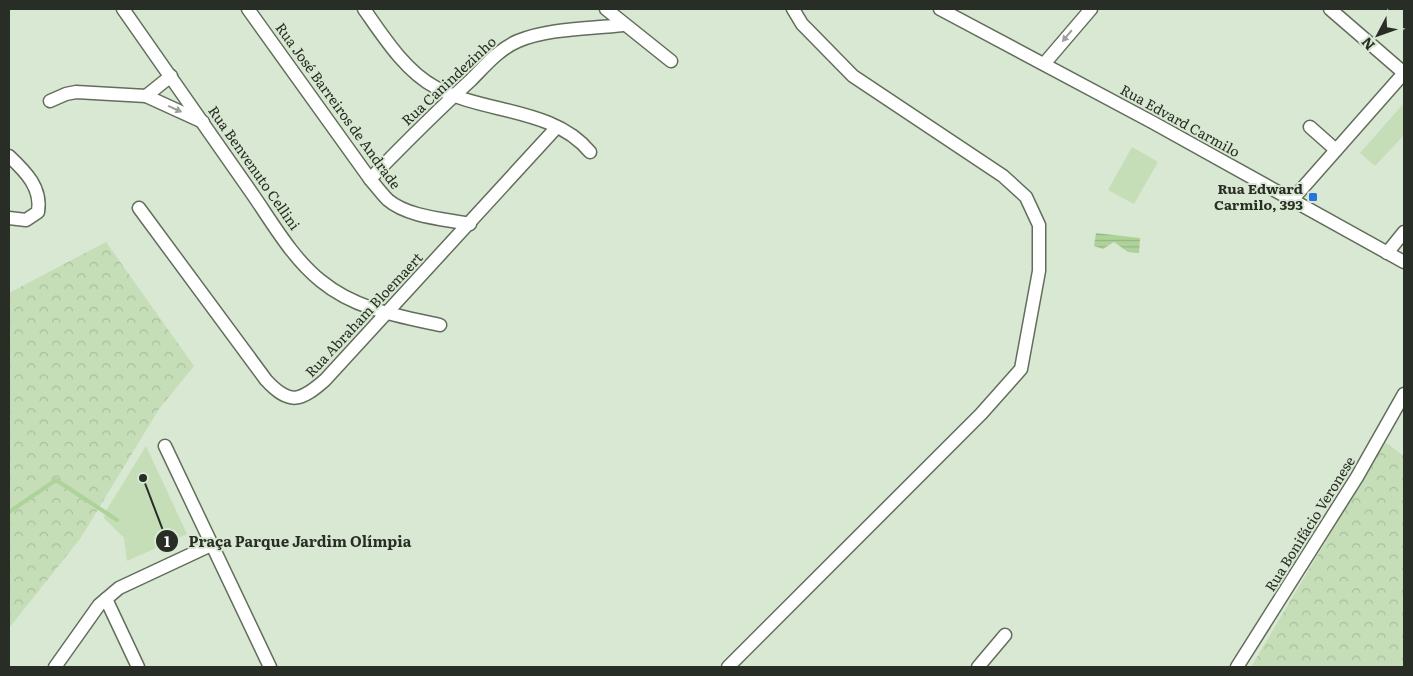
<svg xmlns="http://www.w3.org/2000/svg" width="1413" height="676" viewBox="0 0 1413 676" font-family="Literata,serif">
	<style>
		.green { fill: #c5deb7 }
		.forest { fill: url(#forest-crowns) }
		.water { fill: url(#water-rules) }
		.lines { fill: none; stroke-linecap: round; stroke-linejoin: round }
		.stream { stroke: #aed399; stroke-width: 4 }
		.street-casing { stroke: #626e5b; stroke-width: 15 }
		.street { stroke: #fff; stroke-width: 12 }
		.oneway { fill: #9ea09d }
		.poi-dot { fill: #2874df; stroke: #d9e8d2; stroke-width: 2 }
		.labels { text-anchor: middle; stroke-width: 4; stroke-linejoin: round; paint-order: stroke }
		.street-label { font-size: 14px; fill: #282d25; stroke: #d9e8d2 }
		.poi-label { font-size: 14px; font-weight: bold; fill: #282d25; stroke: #d9e8d2; text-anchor: end }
		.leader { fill: none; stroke: #282d25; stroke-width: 2 }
		.callout-dot { fill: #282d25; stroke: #d9e8d2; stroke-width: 2 }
		.mark-label { font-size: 15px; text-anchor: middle; font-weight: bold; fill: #fff }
		.callout-label { font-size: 15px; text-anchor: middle; font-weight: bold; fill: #282d25; stroke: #d9e8d2; stroke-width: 4; stroke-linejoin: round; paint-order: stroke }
	</style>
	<defs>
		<pattern id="forest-crowns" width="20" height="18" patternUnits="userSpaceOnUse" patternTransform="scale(1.25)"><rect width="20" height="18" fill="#c5deb7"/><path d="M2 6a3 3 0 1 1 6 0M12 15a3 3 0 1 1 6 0" fill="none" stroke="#a9bf9d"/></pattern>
		<pattern id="water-rules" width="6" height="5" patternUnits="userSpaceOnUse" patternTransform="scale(1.25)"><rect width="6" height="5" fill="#aed399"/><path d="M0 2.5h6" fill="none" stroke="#96b584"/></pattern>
	</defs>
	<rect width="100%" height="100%" fill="#d9e8d2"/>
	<!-- green -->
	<g class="green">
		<path d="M 1404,103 L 1404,135 L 1375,166 L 1360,153 Z"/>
		<path d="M 1132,147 L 1158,162 L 1134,204 L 1108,190 Z"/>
		<path d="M 146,446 L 187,534 L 127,561 L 124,538 L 104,518 L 106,511 Z"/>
	</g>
	<!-- forest -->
	<g class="forest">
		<path d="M 106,242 L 194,366 L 159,409 L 80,539 L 9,628 L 9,293 Z"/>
		<path d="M 1385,442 L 1404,456 L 1404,667 L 1251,667 Z"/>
	</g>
	<!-- water -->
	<path class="water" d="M 1096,233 L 1140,238 L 1139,253 L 1128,252 L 1114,242 L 1103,249 L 1094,246 Z"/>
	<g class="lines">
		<!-- stream -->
		<path class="stream" d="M 9,512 L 56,480 L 117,520"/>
		<defs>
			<g id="street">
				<path d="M 123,9 C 166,70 208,131 251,192 C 272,222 292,258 321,281 C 355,309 398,316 440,325"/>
				<path d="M 248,9 L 370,179 C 376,186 382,194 388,200 C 408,217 445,219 470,224"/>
				<path d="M 364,9 C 383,36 405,71 435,87 C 484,114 553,107 590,152"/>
				<path d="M 606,9 L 671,61"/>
				<path d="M 940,9 L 1152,122 L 1404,262"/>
				<path d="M 1330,9 L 1404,73"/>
				<path d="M 1044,64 L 1091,9"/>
				<path d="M 146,96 L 171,76"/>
				<path d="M 50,101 L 66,94 L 76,92 L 146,96 L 203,122"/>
				<path d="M 1310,127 L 1336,150"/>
				<path d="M 9,156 C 26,172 42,188 38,212 L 26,220 L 9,218"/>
				<path d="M 370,179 C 403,145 436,112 471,80 C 485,66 499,49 518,41 C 550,28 589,29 623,25"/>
				<path d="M 1292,200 L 1404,73"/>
				<path d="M 139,208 L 266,380 C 290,406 301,401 325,380 L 557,127"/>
				<path d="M 1387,253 L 1404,232"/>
				<path d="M 165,446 L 270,667"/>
				<path d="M 106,599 L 138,667"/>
				<path d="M 55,667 L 99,605 L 119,588 L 211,545"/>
				<path d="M 728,667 L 981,414 L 1021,369 L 1039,271 L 1039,225 L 1026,197 L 1003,176 L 853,76 L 802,24 L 793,9"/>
				<path d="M 978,667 L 1005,635"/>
				<path d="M 1237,667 L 1357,477 L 1404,394"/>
			</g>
		</defs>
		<!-- street casing -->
		<use href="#street" class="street-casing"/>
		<!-- street -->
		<use href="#street" class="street"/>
	</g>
	<!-- one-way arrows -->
	<defs><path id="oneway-solid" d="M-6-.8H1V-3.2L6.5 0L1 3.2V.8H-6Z" transform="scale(1.25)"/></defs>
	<g class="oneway">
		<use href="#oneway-solid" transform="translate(1067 36) rotate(130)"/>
		<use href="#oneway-solid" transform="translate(175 109) rotate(24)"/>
	</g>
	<!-- markers -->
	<rect class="poi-dot" x="1308" y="192" width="10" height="10" rx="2.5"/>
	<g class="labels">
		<!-- street labels -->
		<g class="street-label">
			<text transform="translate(449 81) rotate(-43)" y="5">Rua Canindezinho</text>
			<text transform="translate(338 106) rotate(54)" y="5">Rua José Barreiros de Andrade</text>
			<text transform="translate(1180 121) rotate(29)" y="5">Rua Edvard Carmilo</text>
			<text transform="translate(254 168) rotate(55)" y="5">Rua Benvenuto Cellini</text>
			<text transform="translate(364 315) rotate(-47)" y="5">Rua Abraham Bloemaert</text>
			<text transform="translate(1310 524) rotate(-58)" y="5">Rua Bonifácio Veronese</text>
		</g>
		<!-- poi labels -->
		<g class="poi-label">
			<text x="1303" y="194">Rua Edward<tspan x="1303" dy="16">Carmilo, 393</tspan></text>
		</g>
	</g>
	<!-- callouts -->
	<path class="leader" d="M143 478L167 541"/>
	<g class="callout-dot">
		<circle cx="143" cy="478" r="5"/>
		<circle cx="167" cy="541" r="12"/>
	</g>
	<g class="mark-label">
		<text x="167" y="547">1</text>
	</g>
	<g class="callout-label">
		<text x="300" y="547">Praça Parque Jardim Olímpia</text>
	</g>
	<!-- border -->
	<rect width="1413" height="676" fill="none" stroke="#282d25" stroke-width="20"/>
	<!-- north arrow -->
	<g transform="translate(1378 35) rotate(229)" stroke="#d9e8d2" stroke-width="4" paint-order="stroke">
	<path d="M0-4L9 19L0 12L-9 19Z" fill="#282d25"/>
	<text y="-8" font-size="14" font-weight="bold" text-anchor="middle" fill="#282d25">N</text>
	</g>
</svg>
